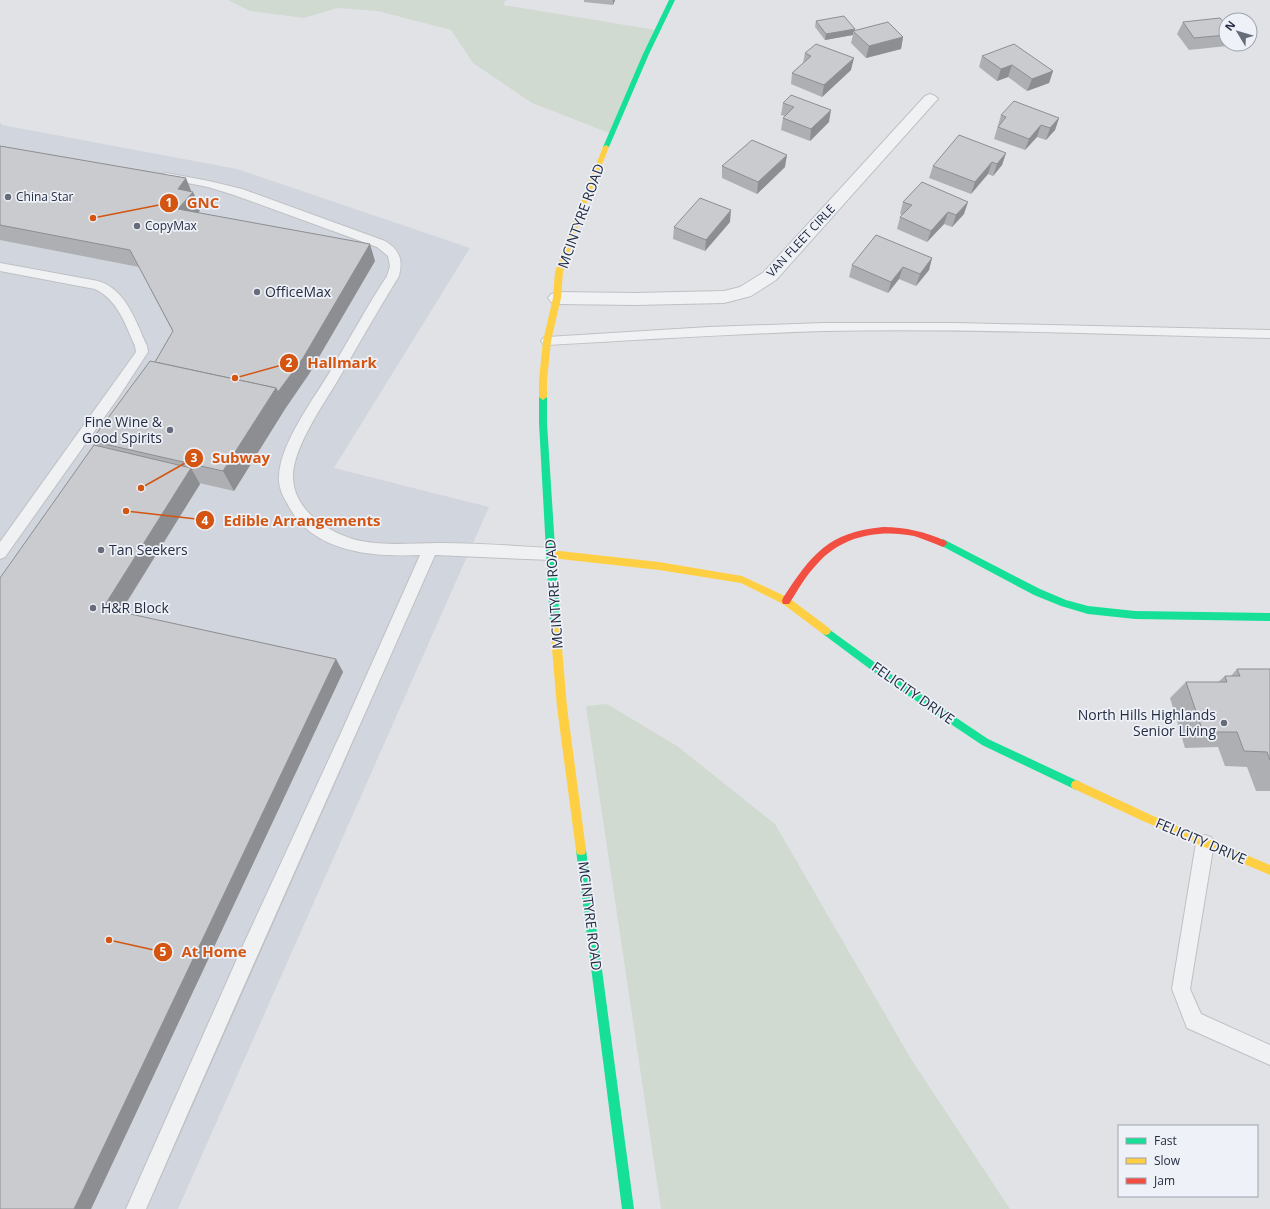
<svg xmlns="http://www.w3.org/2000/svg" width="1270" height="1209" viewBox="0 0 1270 1209" font-family="'Open Sans',sans-serif">
	<style>
		.built { fill: #d1d5dd }
		.green { fill: #d0dad0 }
		.lines { fill: none; stroke-linecap: round; stroke-linejoin: round }
		.lane-casing { stroke: #bfc0c4; stroke-width: 2 }
		.street-casing { stroke: #bfc0c4; stroke-width: 2 }
		.lane { fill: #f0f1f3; fill-rule: evenodd }
		.street { fill: #f0f1f3; fill-rule: evenodd }
		.fast { fill: #16e098; fill-rule: evenodd }
		.slow { fill: #ffcf43; fill-rule: evenodd }
		.jam { fill: #f24e42; fill-rule: evenodd }
		.wall { fill: #adafb2 }
		.shaded-wall { fill: #8d8e91 }
		.building { fill: #c9cbcf; stroke: #8d8e91 }
		.poi-dot { fill: #676c7b; stroke: #eef1f7; stroke-width: 1.5 }
		.labels { text-anchor: middle; stroke-width: 3.5; stroke-linejoin: round; paint-order: stroke }
		.far-poi-label { font-size: 12px; fill: #252d42; stroke: #eef1f7; text-anchor: start }
		.far-street-label { font-size: 12px; fill: #252d42; stroke: #eef1f7 }
		.street-label { font-size: 14px; fill: #252d42; stroke: #eef1f7 }
		.poi-label { font-size: 14px; fill: #252d42; stroke: #eef1f7; text-anchor: start }
		.leader { fill: none; stroke: #d45511; stroke-width: 1.5 }
		.callout-dot { fill: #d45511; stroke: #eef1f7; stroke-width: 1.5 }
		.mark-label { font-size: 12px; text-anchor: middle; font-weight: bold; fill: #fff }
		.callout-label { font-size: 15px; text-anchor: middle; font-weight: bold; fill: #d45511; stroke: #eef1f7; stroke-width: 3.5; stroke-linejoin: round; paint-order: stroke }
	</style>
	<rect width="100%" height="100%" fill="#e1e2e6"/>
	<!-- built -->
	<path class="built" d="M 0,122 L 2,125 L 237,169 L 470,248 L 334,468 L 489,507 L 178,1209 L 0,1209 Z"/>
	<!-- green -->
	<g class="green">
		<path d="M 228,0 L 506,0 L 503,5 L 656,30 L 612,134 L 532,103 L 473,63 L 451,30 L 378,11 L 337,8 L 304,18 L 250,11 Z"/>
		<path d="M 607,704 L 677,746 L 775,824 L 911,1059 L 1010,1209 L 661,1209 L 586,706 Z"/>
	</g>
	<g class="lines">
		<defs>
			<g id="lane">
				<path d="M 166,173 L 209,181 L 242,189 L 385,241 C 400,250 403,260 399,276 C 378,310 358,345 338,380 C 323,405 292,449 293,478 C 294,512 332,535 361,541 C 387,546 413,543 439,543 C 477,543 514,546 551,548 L 556,550 L 558,554 L 556,558 L 551,560 L 435,555 C 339,773 241,990 146,1209 L 126,1209 L 240,952 L 340,735 L 420,555 C 372,557 311,553 287,503 C 282,495 278,485 279,475 C 281,443 312,401 328,375 C 348,342 366,308 387,276 L 390,266 L 388,256 L 377,247 L 234,195 L 208,187 L 162,178 L 160,176 L 162,174 Z"/>
				<path d="M 0,263 L 98,281 C 126,289 136,322 147,346 L 148,352 L 118,398 L 5,557 L 0,559 L 0,542 L 136,352 L 135,346 C 125,324 118,300 95,289 L 0,271 Z"/>
				<path d="M 824,323 L 954,323 L 1270,330 L 1270,338 C 1121,335 972,328 823,331 C 731,334 639,340 547,345 L 543,344 L 541,341 L 543,338 L 547,337 L 709,327 Z"/>
				<path d="M 1205,835 L 1211,837 L 1214,843 L 1190,989 L 1201,1014 L 1270,1045 L 1270,1065 L 1187,1028 L 1172,989 L 1196,843 L 1199,837 Z"/>
			</g>
			<path id="street" d="M 930,94 L 935,96 L 938,99 L 935,102 L 776,280 L 751,296 L 724,303 L 635,305 L 557,304 L 551,302 L 548,298 L 551,294 L 557,292 L 635,293 L 724,291 L 740,287 L 764,272 L 925,96 Z"/>
		</defs>
		<!-- lane casing -->
		<use href="#lane" class="lane-casing"/>
		<!-- street casing -->
		<use href="#street" class="street-casing"/>
		<!-- lane -->
		<use href="#lane" class="lane"/>
		<!-- street -->
		<use href="#street" class="street"/>
		<!-- fast -->
		<g class="fast">
			<path d="M 669,0 L 675,0 L 649,54 L 609,147 L 604,148 L 603,147 L 643,54 Z"/>
			<path d="M 543,394 L 547,397 L 547,423 L 560,625 L 558,628 L 555,629 L 552,628 L 550,625 L 539,423 L 539,397 Z"/>
			<path d="M 943,539 L 1040,589 L 1066,600 L 1088,606 L 1135,611 L 1270,613 L 1270,621 L 1135,619 L 1088,614 L 1061,606 L 1034,595 L 940,545 L 939,543 L 940,541 Z"/>
			<path d="M 826,627 L 888,672 L 988,739 L 1080,782 L 1081,785 L 1080,788 L 1076,790 L 1072,788 L 982,745 L 882,678 L 823,634 L 821,631 L 823,628 Z"/>
			<path d="M 581,845 L 585,846 L 586,850 L 634,1209 L 622,1209 L 576,850 L 577,846 Z"/>
		</g>
		<!-- slow -->
		<g class="slow">
			<path d="M 606,145 L 609,147 L 581,217 L 563,272 L 561,298 L 551,341 L 547,380 L 547,397 L 543,400 L 539,397 L 539,380 L 543,341 L 553,298 L 555,272 L 575,217 L 603,147 Z"/>
			<path d="M 551,550 L 659,562 L 742,576 L 789,598 L 829,628 L 831,631 L 829,634 L 826,635 L 823,634 L 783,604 L 741,583 L 659,570 L 551,558 L 548,557 L 547,554 L 548,551 Z"/>
			<path d="M 555,621 L 558,622 L 560,625 L 567,707 L 586,850 L 585,854 L 581,855 L 577,854 L 576,850 L 557,707 L 550,625 L 552,622 Z"/>
			<path d="M 1076,780 L 1151,815 L 1270,865 L 1270,875 L 1143,821 L 1072,788 L 1071,785 L 1072,782 Z"/>
		</g>
		<!-- jam -->
		<path class="jam" d="M 883,527 C 906,527 925,532 946,541 L 947,543 L 946,545 L 943,547 C 933,543 924,539 914,536 C 879,529 842,536 818,563 C 806,575 798,590 789,604 L 783,604 L 782,601 L 783,598 C 811,555 828,532 883,527 Z"/>
	</g>
	<!-- wall -->
	<g class="wall">
		<path d="M 584,0 L 615,0 L 613,5 L 584,2 Z"/>
		<path d="M 816,21 L 855,29 L 854,31 L 903,37 L 901,49 L 866,58 L 851,43 L 853,35 L 825,40 L 815,27 Z"/>
		<path d="M 1183,22 L 1226,25 L 1226,44 L 1228,44 L 1227,46 L 1189,50 L 1177,34 Z"/>
		<path d="M 805,53 L 851,70 L 822,97 L 791,84 L 792,73 L 803,63 Z"/>
		<path d="M 982,56 L 1053,71 L 1049,83 L 1027,91 L 1008,77 L 997,81 L 979,67 Z"/>
		<path d="M 783,103 L 829,122 L 810,141 L 781,130 L 783,118 L 785,116 L 781,115 Z"/>
		<path d="M 1001,115 L 1059,118 L 1055,130 L 1046,140 L 1037,137 L 1025,150 L 994,139 Z"/>
		<path d="M 0,146 L 201,209 L 198,213 L 375,261 L 309,374 L 285,409 L 234,491 L 199,483 L 200,484 L 121,612 L 336,659 L 343,672 L 91,1209 L 94,445 L 91,441 L 155,362 L 173,332 L 139,267 L 0,240 Z"/>
		<path d="M 1006,153 L 1002,165 L 993,176 L 988,174 L 971,194 L 929,178 L 933,166 Z"/>
		<path d="M 722,166 L 785,167 L 757,194 L 722,178 Z"/>
		<path d="M 903,202 L 964,214 L 952,227 L 944,224 L 927,242 L 897,229 L 900,217 L 903,215 L 900,214 Z"/>
		<path d="M 730,222 L 705,251 L 673,239 L 674,227 Z"/>
		<path d="M 932,258 L 929,270 L 916,286 L 899,279 L 888,293 L 849,277 L 852,265 Z"/>
		<path d="M 1237,669 L 1270,669 L 1270,791 L 1256,791 L 1247,767 L 1225,766 L 1218,747 L 1185,748 L 1170,698 L 1186,682 L 1218,682 L 1225,676 L 1231,676 Z"/>
	</g>
	<!-- shaded-wall -->
	<g class="shaded-wall">
		<path d="M 613,0 L 615,0 L 613,5 Z"/>
		<path d="M 855,29 L 854,32 L 853,31 L 853,35 L 825,40 L 826,34 Z"/>
		<path d="M 903,37 L 901,49 L 866,58 L 869,46 Z"/>
		<path d="M 854,58 L 851,70 L 822,97 L 824,85 Z"/>
		<path d="M 1012,65 L 1008,77 L 997,81 L 1001,69 Z"/>
		<path d="M 1053,71 L 1049,83 L 1027,91 L 1032,79 Z"/>
		<path d="M 831,110 L 829,122 L 810,141 L 811,129 Z"/>
		<path d="M 1059,118 L 1055,130 L 1046,140 L 1050,128 Z"/>
		<path d="M 1041,125 L 1037,137 L 1025,150 L 1029,139 Z"/>
		<path d="M 1006,153 L 1002,165 L 993,176 L 997,164 Z"/>
		<path d="M 787,155 L 785,167 L 757,194 L 758,182 Z"/>
		<path d="M 992,162 L 988,174 L 971,194 L 975,182 Z"/>
		<path d="M 186,178 L 192,193 L 193,192 L 201,209 L 186,226 L 178,209 L 178,189 Z"/>
		<path d="M 968,202 L 964,214 L 952,227 L 956,215 Z"/>
		<path d="M 731,210 L 730,222 L 705,251 L 706,240 Z"/>
		<path d="M 948,212 L 944,224 L 927,242 L 931,231 Z"/>
		<path d="M 370,244 L 375,261 L 309,374 L 285,409 L 234,491 L 223,471 L 276,388 Z"/>
		<path d="M 932,258 L 929,270 L 916,286 L 920,274 Z"/>
		<path d="M 903,267 L 899,279 L 888,293 L 891,282 Z"/>
		<path d="M 191,468 L 200,484 L 114,622 L 103,608 Z"/>
		<path d="M 336,659 L 343,672 L 91,1209 L 74,1209 Z"/>
	</g>
	<!-- building -->
	<g class="building">
		<path d="M 844,16 L 855,29 L 826,34 L 816,21 Z"/>
		<path d="M 1220,18 L 1226,25 L 1226,35 L 1194,38 L 1183,22 Z"/>
		<path d="M 888,22 L 903,37 L 869,46 L 853,31 Z"/>
		<path d="M 816,44 L 854,58 L 824,85 L 792,73 L 811,56 L 805,53 Z"/>
		<path d="M 1014,44 L 1053,71 L 1032,79 L 1012,65 L 1001,69 L 982,56 Z"/>
		<path d="M 791,95 L 831,110 L 811,129 L 783,118 L 794,107 L 783,103 Z"/>
		<path d="M 1014,101 L 1059,118 L 1050,128 L 1041,125 L 1029,139 L 998,127 L 1006,117 L 1001,115 Z"/>
		<path d="M 959,135 L 1006,153 L 997,164 L 992,162 L 975,182 L 933,166 Z"/>
		<path d="M 752,140 L 787,155 L 758,182 L 722,166 Z"/>
		<path d="M 0,146 L 186,178 L 178,189 L 193,192 L 178,209 L 370,244 L 303,358 L 278,392 L 276,388 L 155,362 L 173,331 L 130,250 L 0,225 Z"/>
		<path d="M 922,182 L 968,202 L 956,215 L 948,212 L 931,231 L 900,217 L 912,205 L 903,202 Z"/>
		<path d="M 700,198 L 731,210 L 706,240 L 674,227 Z"/>
		<path d="M 876,235 L 932,258 L 920,274 L 903,267 L 891,282 L 852,265 Z"/>
		<path d="M 150,361 L 276,388 L 223,471 L 91,441 Z"/>
		<path d="M 94,445 L 191,468 L 103,608 L 336,659 L 74,1209 L 0,1209 L 0,578 Z"/>
		<path d="M 1237,669 L 1270,669 L 1270,760 L 1267,752 L 1244,751 L 1237,732 L 1203,732 L 1186,682 L 1227,682 L 1225,676 L 1240,676 Z"/>
	</g>
	<!-- markers -->
	<g class="poi-dot">
		<circle cx="8" cy="197" r="4"/>
		<circle cx="137" cy="226" r="4"/>
		<circle cx="257" cy="292" r="4"/>
		<circle cx="170" cy="430" r="4"/>
		<circle cx="101" cy="550" r="4"/>
		<circle cx="93" cy="608" r="4"/>
		<circle cx="1224" cy="723" r="4"/>
	</g>
	<g class="labels">
		<!-- far-poi labels -->
		<g class="far-poi-label">
			<text x="16" y="201">China Star</text>
			<text x="145" y="230">CopyMax</text>
		</g>
		<!-- far-street labels -->
		<g class="far-street-label">
			<text transform="translate(801 241) rotate(-47)" y="4">VAN FLEET CIRLE</text>
		</g>
		<!-- street labels -->
		<g class="street-label">
			<text transform="translate(581 216) rotate(-70)" y="5">MCINTYRE ROAD</text>
			<text transform="translate(554 594) rotate(-94)" y="5">MCINTYRE ROAD</text>
			<text transform="translate(913 693) rotate(35)" y="5">FELICITY DRIVE</text>
			<text transform="translate(1201 841) rotate(23)" y="5">FELICITY DRIVE</text>
			<text transform="translate(590 916) rotate(83)" y="5">MCINTYRE ROAD</text>
		</g>
		<!-- poi labels -->
		<g class="poi-label">
			<text x="265" y="297">OfficeMax</text>
			<text x="162" y="427" text-anchor="end">Fine Wine &amp;<tspan x="162" dy="16">Good Spirits</tspan></text>
			<text x="109" y="555">Tan Seekers</text>
			<text x="101" y="613">H&amp;R Block</text>
			<text x="1216" y="720" text-anchor="end">North Hills Highlands<tspan x="1216" dy="16">Senior Living</tspan></text>
		</g>
	</g>
	<!-- callouts -->
	<path class="leader" d="M93 218L169 203M235 378L289 363M141 488L194 458M126 511L205 520M109 940L163 952"/>
	<g class="callout-dot">
		<circle cx="93" cy="218" r="4"/>
		<circle cx="235" cy="378" r="4"/>
		<circle cx="141" cy="488" r="4"/>
		<circle cx="126" cy="511" r="4"/>
		<circle cx="109" cy="940" r="4"/>
		<circle cx="169" cy="203" r="10"/>
		<circle cx="289" cy="363" r="10"/>
		<circle cx="194" cy="458" r="10"/>
		<circle cx="205" cy="520" r="10"/>
		<circle cx="163" cy="952" r="10"/>
	</g>
	<g class="mark-label">
		<text x="169" y="207">1</text>
		<text x="289" y="367">2</text>
		<text x="194" y="462">3</text>
		<text x="205" y="525">4</text>
		<text x="163" y="956">5</text>
	</g>
	<g class="callout-label">
		<text x="203" y="208">GNC</text>
		<text x="342" y="368">Hallmark</text>
		<text x="241" y="463">Subway</text>
		<text x="302" y="526">Edible Arrangements</text>
		<text x="214" y="957">At Home</text>
	</g>
	<!-- legend -->
	<rect x="1118" y="1125" width="140" height="72" fill="#eef1f7" stroke="#9ea3af"/>
	<rect x="1126" y="1138" width="20" height="6" fill="#16e098" stroke="#9ea3af"/>
	<text x="1154" y="1145" font-size="12" fill="#252d42">Fast</text>
	<rect x="1126" y="1158" width="20" height="6" fill="#ffcf43" stroke="#9ea3af"/>
	<text x="1154" y="1165" font-size="12" fill="#252d42">Slow</text>
	<rect x="1126" y="1178" width="20" height="6" fill="#f24e42" stroke="#9ea3af"/>
	<text x="1154" y="1185" font-size="12" fill="#252d42">Jam</text>
	<!-- north arrow -->
	<g transform="translate(1238 32) rotate(308)"><circle r="19" fill="#eef1f7" stroke="#9ea3af"/>
	<path d="M0-3L7 15L0 10L-7 15Z" fill="#676c7b"/>
	<text y="-6" font-size="11" font-weight="bold" text-anchor="middle" fill="#252d42">N</text>
	</g>
</svg>
